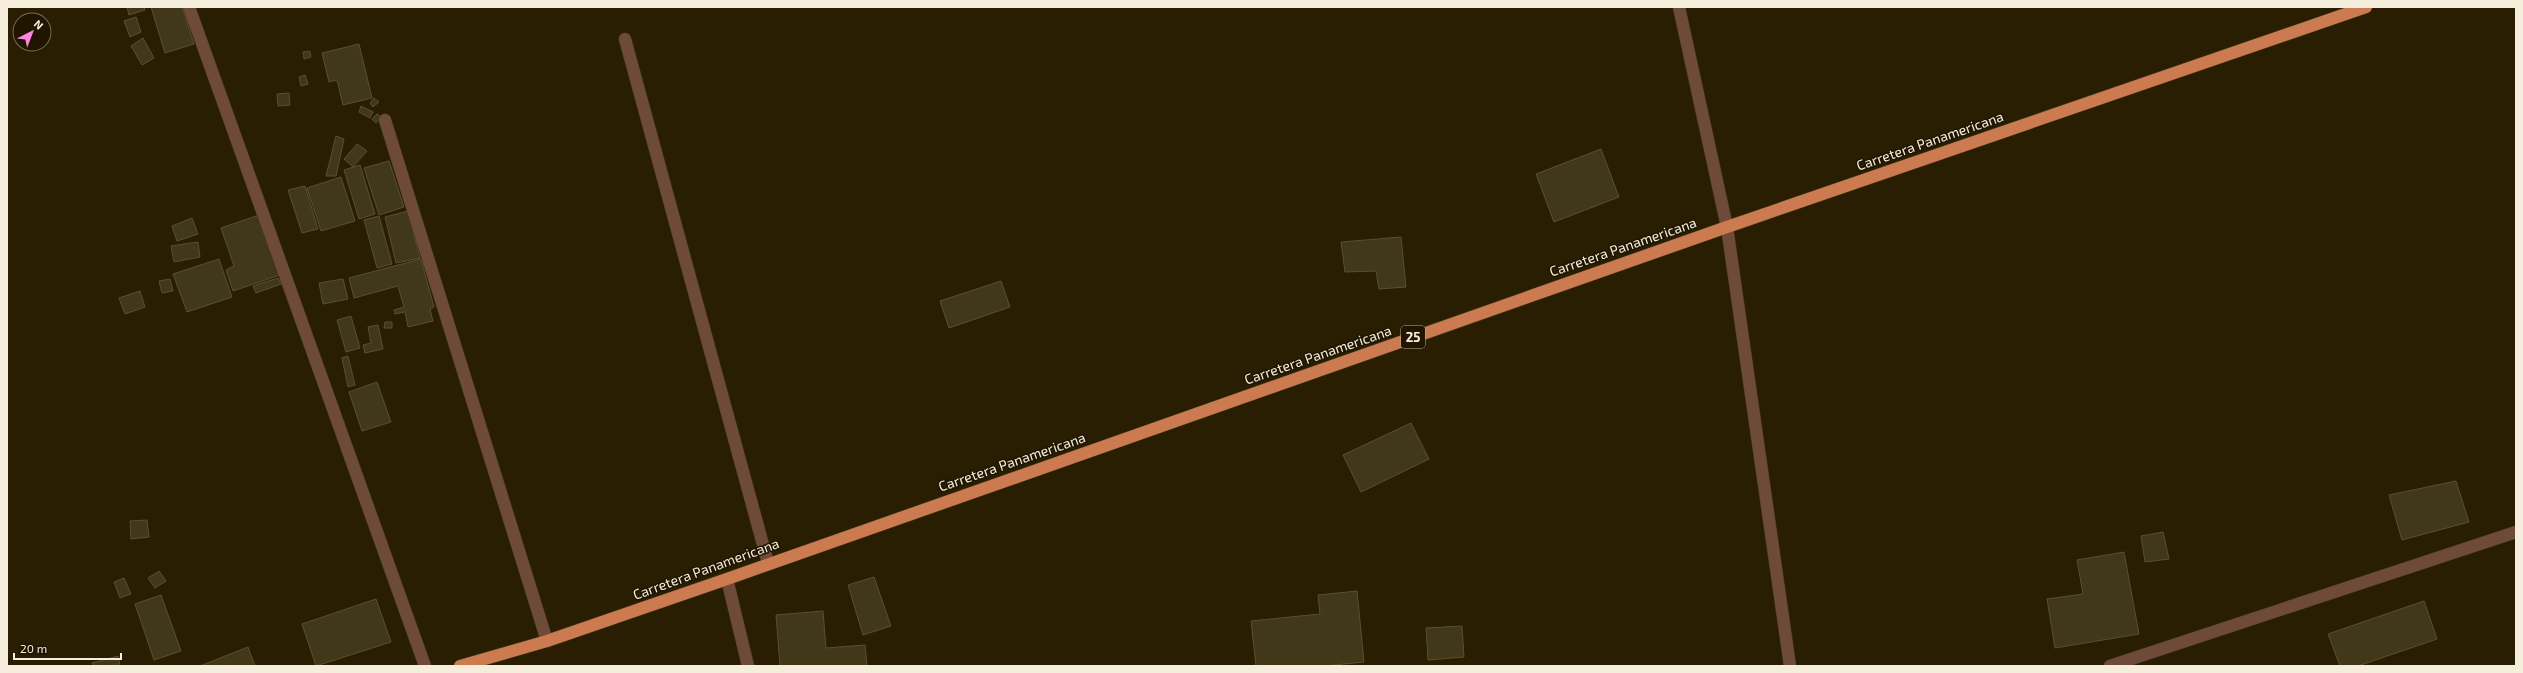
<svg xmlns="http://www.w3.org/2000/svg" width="2523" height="673" viewBox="0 0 2523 673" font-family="'Exo 2',sans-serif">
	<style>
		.building { fill: #413719; stroke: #5a4f30 }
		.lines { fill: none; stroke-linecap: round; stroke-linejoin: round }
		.minor-casing { stroke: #463b20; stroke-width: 13 }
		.trunk-casing { stroke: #463b20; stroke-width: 13 }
		.minor { stroke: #6e4a38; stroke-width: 12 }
		.trunk { stroke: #cc7a50; stroke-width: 12 }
		.labels { text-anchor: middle; stroke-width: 3; stroke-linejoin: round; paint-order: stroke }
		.shield { fill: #1f1500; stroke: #b5ad9b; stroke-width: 1 }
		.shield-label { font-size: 13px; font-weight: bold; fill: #f5eedd }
		.street-label { font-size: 14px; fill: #f5eedd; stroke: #1f1500 }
	</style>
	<rect width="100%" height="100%" fill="#291e01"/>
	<!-- building -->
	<g class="building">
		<path d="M 127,7 L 144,7 L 145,10 L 129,15 Z"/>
		<path d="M 151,7 L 182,7 L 194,44 L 165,53 Z"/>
		<path d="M 136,17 L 141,32 L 130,37 L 124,21 Z"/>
		<path d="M 143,38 L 154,58 L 142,65 L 131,46 Z"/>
		<path d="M 359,44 L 372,98 L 343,105 L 337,80 L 329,82 L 322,53 Z"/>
		<path d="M 310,51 L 311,57 L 304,59 L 303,52 Z"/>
		<path d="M 305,75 L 308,84 L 301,86 L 299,77 Z"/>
		<path d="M 289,93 L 290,105 L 278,106 L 277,94 Z"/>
		<path d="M 374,98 L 379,102 L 373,107 L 370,103 Z"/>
		<path d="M 361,106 L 373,112 L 370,118 L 359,112 Z"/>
		<path d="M 377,114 L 381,117 L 376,123 L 372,119 Z"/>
		<path d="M 336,136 L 344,139 L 336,176 L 326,176 Z"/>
		<path d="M 357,144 L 367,151 L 353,167 L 344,159 Z"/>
		<path d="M 1601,149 L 1619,197 L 1554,222 L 1536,174 Z"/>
		<path d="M 389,161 L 404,207 L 379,215 L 364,168 Z"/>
		<path d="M 360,165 L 375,214 L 359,219 L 344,170 Z"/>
		<path d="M 341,177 L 355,221 L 321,231 L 307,188 Z"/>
		<path d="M 305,186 L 318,229 L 302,233 L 288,190 Z"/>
		<path d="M 408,211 L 420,258 L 396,263 L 385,217 Z"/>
		<path d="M 259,215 L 280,275 L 233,291 L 226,270 L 234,266 L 221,228 Z"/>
		<path d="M 379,216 L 392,264 L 377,268 L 364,220 Z"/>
		<path d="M 192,218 L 198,234 L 177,241 L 172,226 Z"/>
		<path d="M 1401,237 L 1406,287 L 1379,289 L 1376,271 L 1345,272 L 1341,242 Z"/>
		<path d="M 198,242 L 200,257 L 174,262 L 171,246 Z"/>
		<path d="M 219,259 L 232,297 L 187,312 L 173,274 Z"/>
		<path d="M 421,259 L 434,307 L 430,309 L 433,321 L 408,327 L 405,312 L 395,314 L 394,310 L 404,307 L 398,286 L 354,298 L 349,278 Z"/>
		<path d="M 278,278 L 281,284 L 256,293 L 253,286 Z"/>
		<path d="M 170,279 L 173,291 L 162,293 L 159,281 Z"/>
		<path d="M 343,279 L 348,299 L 323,304 L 319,283 Z"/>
		<path d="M 1001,281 L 1010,307 L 949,328 L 940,301 Z"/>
		<path d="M 140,291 L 145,307 L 125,314 L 119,298 Z"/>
		<path d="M 351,316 L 360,348 L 346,352 L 337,320 Z"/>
		<path d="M 385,322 L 392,322 L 392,328 L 384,328 Z"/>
		<path d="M 378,325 L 383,349 L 365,353 L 363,345 L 371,343 L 368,327 Z"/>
		<path d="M 348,356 L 355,385 L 348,387 L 342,358 Z"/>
		<path d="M 377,382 L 391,422 L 362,431 L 349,392 Z"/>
		<path d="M 1411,423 L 1429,459 L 1361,492 L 1343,455 Z"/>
		<path d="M 2456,481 L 2469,522 L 2402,540 L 2389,495 Z"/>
		<path d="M 147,520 L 149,537 L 131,539 L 130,521 Z"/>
		<path d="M 2163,532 L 2169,559 L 2145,562 L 2141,536 Z"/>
		<path d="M 2124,552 L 2139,634 L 2055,648 L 2047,599 L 2083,594 L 2077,560 Z"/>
		<path d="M 159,571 L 166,581 L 155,588 L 148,578 Z"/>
		<path d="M 874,577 L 891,626 L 863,635 L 848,585 Z"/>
		<path d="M 124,578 L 131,594 L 120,598 L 114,582 Z"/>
		<path d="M 1357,591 L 1364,662 L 1324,666 L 1256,666 L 1251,621 L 1320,614 L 1318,595 Z"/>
		<path d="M 161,595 L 181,651 L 154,660 L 135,604 Z"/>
		<path d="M 376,599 L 391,642 L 316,666 L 302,624 Z"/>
		<path d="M 2424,601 L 2437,639 L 2358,666 L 2340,666 L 2328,634 Z"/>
		<path d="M 823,611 L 826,648 L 865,645 L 867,666 L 780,666 L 776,615 Z"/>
		<path d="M 1462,626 L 1464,657 L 1428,660 L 1426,628 Z"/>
		<path d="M 248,647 L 255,666 L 200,666 Z"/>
		<path d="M 118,656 L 120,666 L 93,666 L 92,663 Z"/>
	</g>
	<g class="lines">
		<defs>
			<g id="minor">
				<path d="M 189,7 L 425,666"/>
				<path d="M 1679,7 L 1727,227 L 1790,666"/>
				<path d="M 625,39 L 768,563"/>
				<path d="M 385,120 L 547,641"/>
				<path d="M 727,579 L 748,666"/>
				<path d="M 2110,666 L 2516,532"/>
			</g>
			<path id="trunk" d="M 460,666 L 547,641 L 727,579 L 1727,227 L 2366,7"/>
		</defs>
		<!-- minor casing -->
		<use href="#minor" class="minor-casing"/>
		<!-- trunk casing -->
		<use href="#trunk" class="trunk-casing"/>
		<!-- minor -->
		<use href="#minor" class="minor"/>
		<!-- trunk -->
		<use href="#trunk" class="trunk"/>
	</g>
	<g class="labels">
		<!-- shield labels -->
		<rect class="shield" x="1401" y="326" width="24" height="22" rx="3"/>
		<g class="shield-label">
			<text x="1413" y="342">25</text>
		</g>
		<!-- street labels -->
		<g class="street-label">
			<text transform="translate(1930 141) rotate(-19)" y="5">Carretera Panamericana</text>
			<text transform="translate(1623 247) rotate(-19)" y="5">Carretera Panamericana</text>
			<text transform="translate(1318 355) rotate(-19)" y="5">Carretera Panamericana</text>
			<text transform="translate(1012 462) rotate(-19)" y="5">Carretera Panamericana</text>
			<text transform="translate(706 569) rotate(-20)" y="5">Carretera Panamericana</text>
		</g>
	</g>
	<!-- border -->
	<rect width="2523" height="673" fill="none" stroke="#f5eedd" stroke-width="16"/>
	<!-- north arrow -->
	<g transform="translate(32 32) rotate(42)"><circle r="19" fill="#1f1500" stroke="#756c58"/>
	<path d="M0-3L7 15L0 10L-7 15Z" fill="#ff85de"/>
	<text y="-6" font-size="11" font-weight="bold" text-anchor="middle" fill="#f5eedd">N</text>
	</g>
	<!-- scale -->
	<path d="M14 653v6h107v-6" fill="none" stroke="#f5eedd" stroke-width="2"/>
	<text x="20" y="653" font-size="12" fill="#f5eedd" stroke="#1f1500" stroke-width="3" paint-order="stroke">20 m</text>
</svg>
